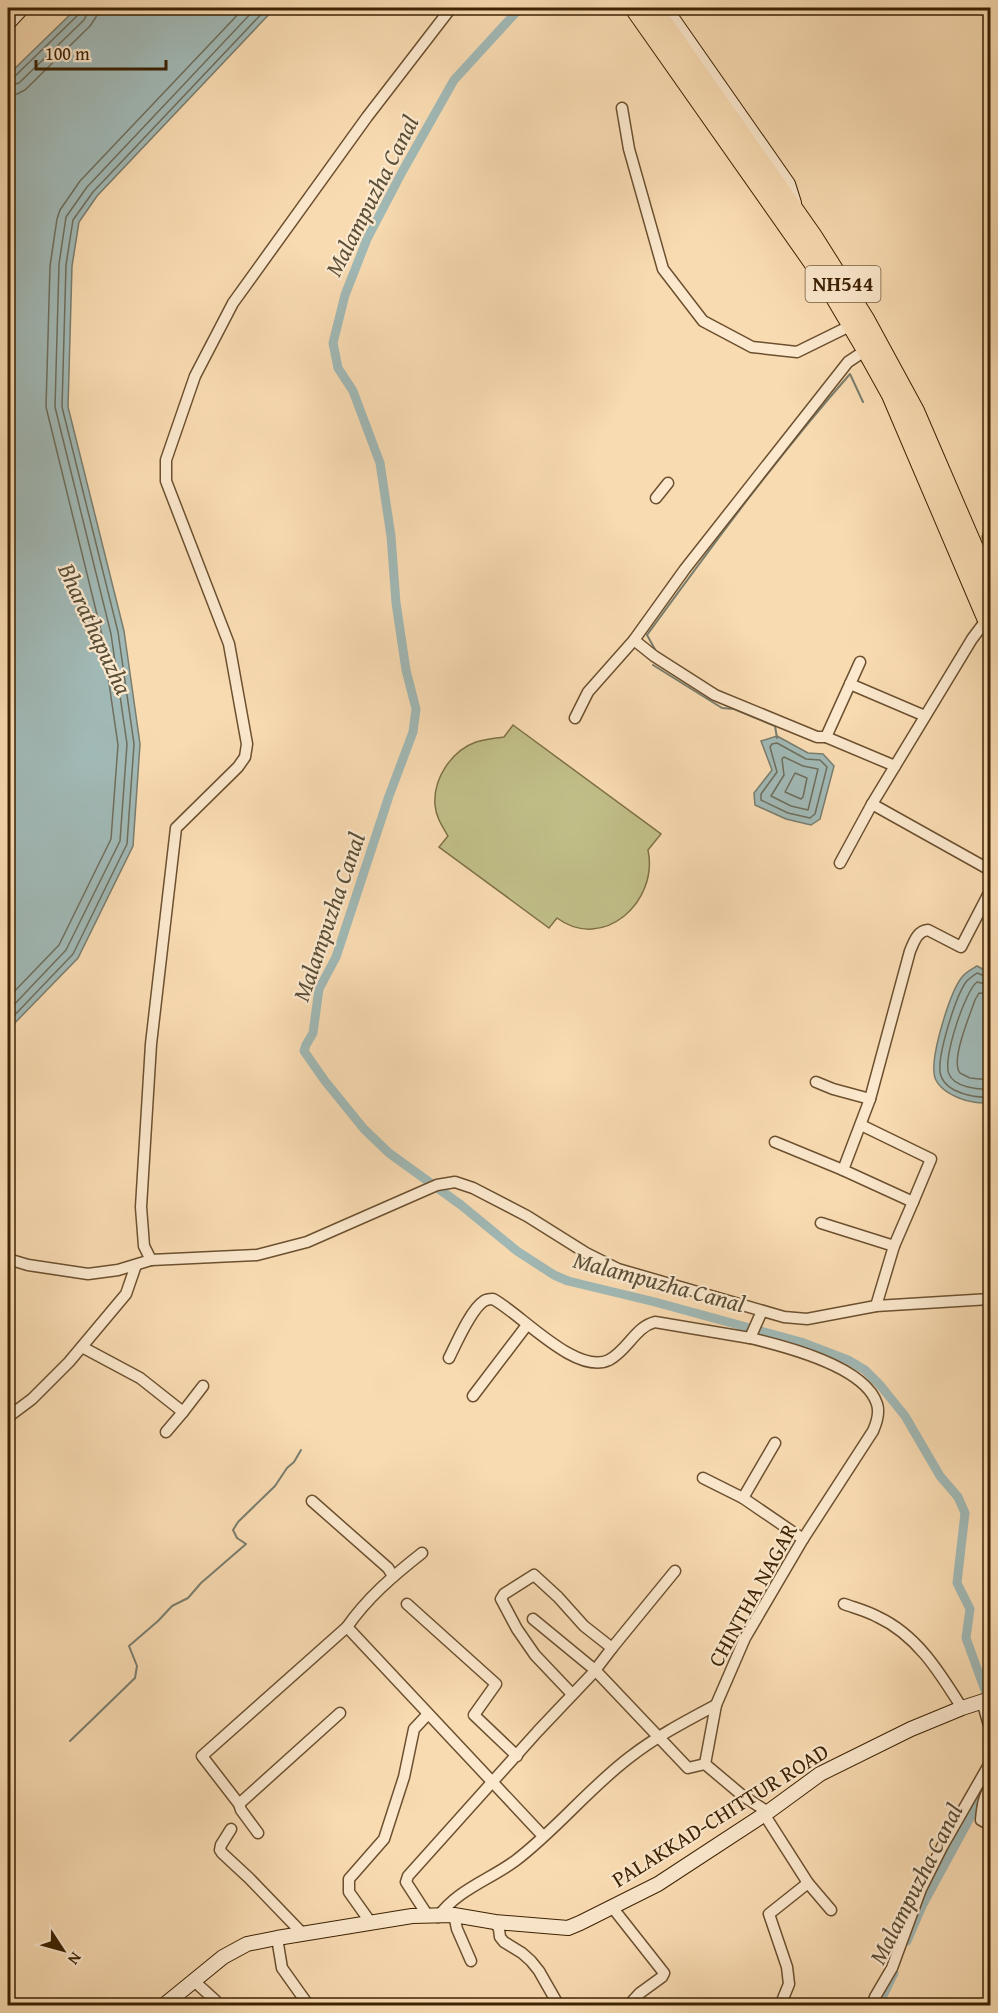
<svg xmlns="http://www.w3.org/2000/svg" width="998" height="2013" viewBox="0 0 998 2013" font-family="'Gentium Book Plus',serif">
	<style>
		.green { fill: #c1bf89; stroke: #7f7046; stroke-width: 1.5 }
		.water { fill: #a1b9b6; stroke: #797d6e; stroke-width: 1.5 }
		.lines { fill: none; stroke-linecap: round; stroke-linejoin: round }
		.shore { stroke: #6f6e5c; stroke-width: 1.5 }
		.stream { stroke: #797d6e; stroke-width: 2 }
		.canal { stroke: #a1b9b6; stroke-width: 9 }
		.street-casing { stroke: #6c502f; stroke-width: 13 }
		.secondary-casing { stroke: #3d2203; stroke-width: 16 }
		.highway-casing { stroke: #3d2203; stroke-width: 20 }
		.street { stroke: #fbe8cd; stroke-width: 10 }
		.secondary { stroke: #fbe8cd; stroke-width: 14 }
		.highway { stroke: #f9dbb2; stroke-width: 18 }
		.labels { text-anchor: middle; stroke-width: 4.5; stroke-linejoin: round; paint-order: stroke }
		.shield { fill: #fbe8cd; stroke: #765d40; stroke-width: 1.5 }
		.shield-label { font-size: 21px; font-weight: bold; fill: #3d2203 }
		.street-label { font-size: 22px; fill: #3d2203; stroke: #fbe8cd }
		.water-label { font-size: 24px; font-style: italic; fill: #5b4f39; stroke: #fbe8cd }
	</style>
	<rect width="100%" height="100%" fill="#f9dbb2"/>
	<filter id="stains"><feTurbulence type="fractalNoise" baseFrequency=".00333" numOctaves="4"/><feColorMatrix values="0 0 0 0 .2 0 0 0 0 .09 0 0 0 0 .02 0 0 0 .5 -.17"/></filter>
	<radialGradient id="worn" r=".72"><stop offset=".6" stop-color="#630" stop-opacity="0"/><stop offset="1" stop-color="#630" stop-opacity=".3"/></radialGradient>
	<!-- green -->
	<path class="green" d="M 513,725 L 661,834 L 648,850 C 659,902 603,952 557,918 L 549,928 L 439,847 L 448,836 C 442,826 436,817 435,805 C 433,779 451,751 476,742 C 485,739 495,738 504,737 Z"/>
	<!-- water -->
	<g class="water">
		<path d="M 77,8 L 275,8 L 97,196 L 79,222 L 72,266 L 68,407 L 124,631 L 140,744 L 133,846 L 78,958 L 8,1030 L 8,75 Z"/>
		<path d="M 777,736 L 808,753 L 823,754 L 834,766 L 820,819 L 811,825 L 786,819 L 755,805 L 754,793 L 772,770 L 761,741 Z"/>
		<path d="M 977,966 L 990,973 L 990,1102 C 981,1104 968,1102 959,1098 C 949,1094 939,1088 935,1078 C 929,1059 950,992 962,977 C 966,972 972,969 977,966 Z"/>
	</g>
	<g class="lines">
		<!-- shore -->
		<g class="shore">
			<path d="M 8,79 L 14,77 L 79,14 L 81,8"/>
			<path d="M 8,86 L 19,83 L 84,20 L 87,14 L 88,8"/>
			<path d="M 8,95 L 17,94 L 25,90 L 90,26 L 96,17 L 97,8"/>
			<path d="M 777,743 L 806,759 L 820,760 L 827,767 L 815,814 L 810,818 L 788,813 L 761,800 L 761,794 L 777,772 L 770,747 L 772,744 Z"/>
			<path d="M 784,757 L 803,766 L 818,769 L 808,810 L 791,806 L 771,796 L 784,775 L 782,759 Z"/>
			<path d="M 795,773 L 807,778 L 803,797 L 801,799 L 785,792 Z"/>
			<path d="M 990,978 L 977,973 C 973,976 969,978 966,982 C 956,996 935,1060 941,1076 C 947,1093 975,1098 990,1097"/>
			<path d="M 990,985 L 977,982 C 965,991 942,1060 949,1074 C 954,1087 978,1090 990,1089"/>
			<path d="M 990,994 L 979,993 L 975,1000 C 970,1015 950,1061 960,1073 L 970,1078 L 990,1080"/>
			<path d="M 8,998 L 59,945 L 111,839 L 118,745 L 102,635 L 46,407 L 50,266 L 57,219 L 60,210 L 80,181 L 244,8"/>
			<path d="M 8,1011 L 66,950 L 120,841 L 127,744 L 111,634 L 55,407 L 59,264 L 66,217 L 87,187 L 256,8"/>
			<path d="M 8,1022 L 73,954 L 127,844 L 134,744 L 118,632 L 62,407 L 66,265 L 73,220 L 93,192 L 267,8"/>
		</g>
		<!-- stream -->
		<g class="stream">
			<path d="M 657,653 L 647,635 C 712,546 777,457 850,374 L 863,402"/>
			<path d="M 653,665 L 722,708 L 734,709 L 775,726 L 777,738"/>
			<path d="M 70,1741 L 135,1678 L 137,1666 L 129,1646 L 158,1621 L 172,1606 L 188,1598 L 201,1583 L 246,1544 L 237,1538 L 233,1530 L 238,1522 L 275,1486 L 287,1468 L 294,1462 L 301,1450"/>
		</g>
		<!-- canal -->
		<g class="canal">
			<path d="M 520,8 L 454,80 L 402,172 L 367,239 L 345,295 L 333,343 L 338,368 L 353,391 L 380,463 L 391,536 L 396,603 L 406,670 L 416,709 L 413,732 L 389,796 L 336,957 L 319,989 L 313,1033 L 306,1045 L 304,1051 L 325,1081 L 364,1129 L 389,1153 L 461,1205 L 517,1251 L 554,1275 L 568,1281 L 655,1302 L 801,1342 L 848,1360 L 865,1370 L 880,1385 L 905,1416 L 940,1476 L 958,1497 L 965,1513 L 957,1583 L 970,1609 L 966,1638 L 990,1704"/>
			<path d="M 907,1941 L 923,1904 L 990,1781"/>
			<path d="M 878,2006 L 894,1973"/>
		</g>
		<defs>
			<g id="street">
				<path d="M 622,108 L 629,149 L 663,269 L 703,321 L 752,347 L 797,352 L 856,323"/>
				<path d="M 656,498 L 668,483"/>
				<path d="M 990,534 L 988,537 L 990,543"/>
				<path d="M 634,640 L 654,656 L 715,695 L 817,737 L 826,737 L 860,662"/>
				<path d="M 850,684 L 925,716"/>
				<path d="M 575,718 L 588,692 L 634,640 L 685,569 L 848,362 L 866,350"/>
				<path d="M 826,737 L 895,766"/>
				<path d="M 872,804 L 990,870"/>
				<path d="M 840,863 L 872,804 L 972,639 L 987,619"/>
				<path d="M 816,1082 L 833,1089 L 870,1099"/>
				<path d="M 861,1125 L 931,1159 L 913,1202"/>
				<path d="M 775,1142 L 843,1170"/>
				<path d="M 821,1223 L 894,1246"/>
				<path d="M 8,1259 L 28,1265 L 88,1274 L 118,1270 L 151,1260 L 144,1246 L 141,1207 L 151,1044 L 176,828 L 238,767 L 245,757 L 247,744 L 229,644 L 166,481 L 166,460 L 195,376 L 233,303 L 367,117 L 451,8"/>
				<path d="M 151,1260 L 257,1255 L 307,1242 L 437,1185 L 455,1182 L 473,1188 L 527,1216 L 586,1253 L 618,1269 L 784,1317 L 807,1319 L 876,1306 L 990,1299"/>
				<path d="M 876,1306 L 894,1246 L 913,1202 L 843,1170 L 870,1099 L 910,951 C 914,942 917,931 928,930 L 961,947 L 990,891"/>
				<path d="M 762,1311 L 750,1338 C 784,1346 865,1366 877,1404 C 880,1413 877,1422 873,1431 L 803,1539 L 745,1638 L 716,1705 L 705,1764 L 743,1796 L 768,1812"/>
				<path d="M 82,1347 L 140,1378 L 183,1412 L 166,1432"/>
				<path d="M 449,1358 C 456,1344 471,1309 484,1301 C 487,1299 490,1299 493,1299 C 520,1313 576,1376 609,1360 C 628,1350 635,1327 655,1322 L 750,1338"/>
				<path d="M 473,1396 L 527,1325"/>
				<path d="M 183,1412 L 203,1386"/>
				<path d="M 8,1417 L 32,1399 L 69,1362 L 126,1294 L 136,1265"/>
				<path d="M 775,1443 L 743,1498 L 803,1539"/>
				<path d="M 703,1478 L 743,1498"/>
				<path d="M 312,1501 L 388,1568 L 393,1576"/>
				<path d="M 407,1604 L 496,1684 L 474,1715 L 517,1756"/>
				<path d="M 844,1604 C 855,1608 867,1611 878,1617 C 917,1635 940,1673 962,1708"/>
				<path d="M 533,1619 L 595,1670 L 688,1768 L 705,1764"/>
				<path d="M 347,1627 L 543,1836"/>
				<path d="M 572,1694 L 535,1655 L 517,1629 L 501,1599 L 504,1594 L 534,1575 L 558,1597 L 584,1626 L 612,1648 L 675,1571"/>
				<path d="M 982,1701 L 990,1729"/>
				<path d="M 990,1788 C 983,1796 982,1810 981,1820 L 990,1825"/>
				<path d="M 239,1804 L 340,1713"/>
				<path d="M 764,1814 L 808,1883 L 831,1910"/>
				<path d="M 231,1829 L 221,1845 L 220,1850 L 222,1853 L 249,1878 L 303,1934"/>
				<path d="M 258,1833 L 241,1810 L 239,1804 L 202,1756 L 347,1627 C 367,1598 394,1575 422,1553"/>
				<path d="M 612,1907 L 664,1973 L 662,1977 L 640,1993 L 628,2006"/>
				<path d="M 454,1915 L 457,1929 L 471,1961"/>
				<path d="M 428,1916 L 406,1882 L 408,1876 L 538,1731 L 593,1673 L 612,1648"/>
				<path d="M 438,1917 C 457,1890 489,1880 515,1861 C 556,1830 589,1788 630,1757 C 657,1736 686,1721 716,1705"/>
				<path d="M 495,1922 L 499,1929 L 500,1937 L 504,1942 L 522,1953 L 531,1961 L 539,1971 L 559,2006"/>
				<path d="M 371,1923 L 349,1892 L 349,1879 L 384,1839 L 404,1777 L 414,1729 L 428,1714"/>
				<path d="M 277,1938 L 282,1968 L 309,2006"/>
				<path d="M 194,1981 L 216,2001"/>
				<path d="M 780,2006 L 789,1984 L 787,1967 L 769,1914 L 808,1883"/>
				<path d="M 872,2006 L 875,1997 L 892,1968 L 921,1889 L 942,1847 L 990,1763"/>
			</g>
			<g id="secondary">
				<path d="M 665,8 L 788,184 L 794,203"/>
				<path d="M 8,23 L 22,8"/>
				<path d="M 163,2006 L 223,1957 L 247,1944 L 277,1938 L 412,1916 L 454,1915 L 495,1922 L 568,1928 L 580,1923 L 658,1884 L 768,1812 L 820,1774 L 911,1729 L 962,1708 L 990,1699"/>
			</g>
			<g id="highway">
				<path d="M 634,8 L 821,274 L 866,350 L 891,395 L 990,627"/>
				<path d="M 653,8 L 814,238 L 865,319 L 915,411 L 990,585"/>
			</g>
		</defs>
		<!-- street casing -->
		<use href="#street" class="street-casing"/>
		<!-- secondary casing -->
		<use href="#secondary" class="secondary-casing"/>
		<!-- highway casing -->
		<use href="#highway" class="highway-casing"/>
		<!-- street -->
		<use href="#street" class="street"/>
		<!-- secondary -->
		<use href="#secondary" class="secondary"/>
		<!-- highway -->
		<use href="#highway" class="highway"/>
	</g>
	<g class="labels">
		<!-- shield labels -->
		<rect class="shield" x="805.5" y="266" width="75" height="36" rx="4.5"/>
		<g class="shield-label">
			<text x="843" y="291">NH544</text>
		</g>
		<!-- street labels -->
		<g class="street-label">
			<text transform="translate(752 1595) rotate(-61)" y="8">CHINTHA NAGAR</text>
			<text transform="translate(720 1815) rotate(-32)" y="8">PALAKKAD-CHITTUR ROAD</text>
		</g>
		<!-- water labels -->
		<g class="water-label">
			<text transform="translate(372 196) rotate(-63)" y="8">Malampuzha Canal</text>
			<text transform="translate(95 629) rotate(65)" y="8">Bharathapuzha</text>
			<text transform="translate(329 917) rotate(-71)" y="8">Malampuzha Canal</text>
			<text transform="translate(659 1282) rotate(15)" y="8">Malampuzha Canal</text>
			<text transform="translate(916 1884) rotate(-63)" y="8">Malampuzha Canal</text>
		</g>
	</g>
	<!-- margin -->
	<rect width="998" height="2013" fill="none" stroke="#f9dbb2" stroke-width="30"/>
	<rect x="9" y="9" width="980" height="1995" fill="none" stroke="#3d2203" stroke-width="3"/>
	<rect x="15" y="15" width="968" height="1983" fill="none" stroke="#3d2203" stroke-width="1.5"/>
	<!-- north arrow -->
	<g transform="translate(63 1950) rotate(126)" stroke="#fbe8cd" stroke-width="4.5" paint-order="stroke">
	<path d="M0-4.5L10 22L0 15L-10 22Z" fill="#3d2203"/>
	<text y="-9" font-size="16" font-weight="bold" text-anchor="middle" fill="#3d2203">N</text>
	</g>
	<!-- scale -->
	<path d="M36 60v9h130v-9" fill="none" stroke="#3d2203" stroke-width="3"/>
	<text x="45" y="60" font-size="18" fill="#3d2203" stroke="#fbe8cd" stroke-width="4.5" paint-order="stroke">100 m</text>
	<rect width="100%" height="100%" filter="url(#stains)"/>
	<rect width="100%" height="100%" fill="url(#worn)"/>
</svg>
